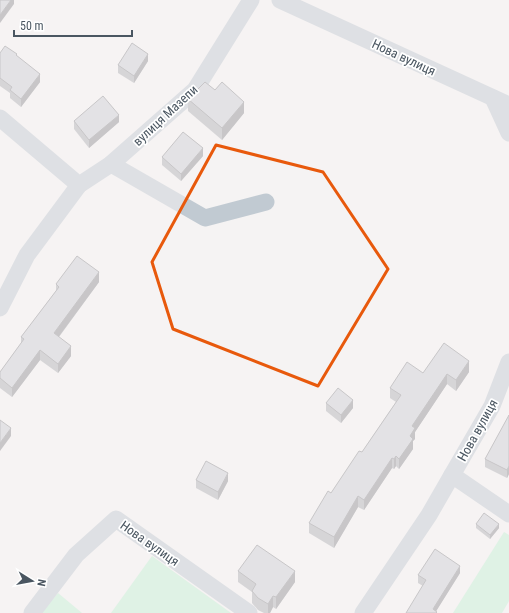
<svg xmlns="http://www.w3.org/2000/svg" width="509" height="613" viewBox="0 0 509 613" font-family="'Roboto Condensed',sans-serif">
	<style>
		.green { fill: #c3f1d5 }
		.lines { fill: none; stroke-linecap: round; stroke-linejoin: round }
		.minor { stroke: #c1cad2; stroke-width: 17 }
		.wall { fill: #b0b2b7 }
		.shaded-wall { fill: #909195 }
		.building { fill: #cdcfd5; stroke: #909195 }
		.marked { fill: none; stroke: #e8590c; stroke-width: 3; stroke-linejoin: round }
		.labels { text-anchor: middle; stroke-width: 3.5; stroke-linejoin: round; paint-order: stroke }
		.street-label { font-size: 13px; fill: #4a5661; stroke: #fff }
	</style>
	<rect width="100%" height="100%" fill="#f5f3f3"/>
	<!-- green -->
	<g class="green">
		<path d="M 504,532 L 509,535 L 509,601 L 502,613 L 453,613 Z"/>
		<path d="M 152,556 L 231,613 L 111,613 Z"/>
		<path d="M 58,593 L 82,613 L 41,613 Z"/>
	</g>
	<g class="lines">
		<!-- minor -->
		<g class="minor">
			<path d="M 280,0 L 509,105"/>
			<path d="M 493,98 L 509,133"/>
			<path d="M 0,118 L 79,185 L 111,164 L 195,90 L 251,0"/>
			<path d="M 111,164 L 205,218 L 266,202"/>
			<path d="M 0,308 L 27,255 L 79,185"/>
			<path d="M 452,475 L 509,514"/>
			<path d="M 32,613 L 76,555 L 116,519 L 249,613"/>
			<path d="M 363,613 L 429,515 L 452,475 L 492,406 L 509,362"/>
		</g>
	</g>
	<!-- wall -->
	<g class="wall">
		<path d="M 0,53 L 17,56 L 40,82 L 21,107 L 10,98 L 10,93 L 0,86 Z"/>
		<path d="M 148,61 L 134,83 L 118,73 L 118,65 Z"/>
		<path d="M 188,99 L 244,113 L 222,140 L 188,111 Z"/>
		<path d="M 74,121 L 119,122 L 89,148 L 74,129 Z"/>
		<path d="M 203,156 L 181,181 L 162,165 L 162,157 Z"/>
		<path d="M 99,282 L 59,337 L 71,356 L 58,373 L 40,360 L 12,397 L 0,388 L 0,372 L 21,343 L 21,337 L 56,291 L 56,284 Z"/>
		<path d="M 469,372 L 456,391 L 447,384 L 415,432 L 415,439 L 413,441 L 413,449 L 399,469 L 396,466 L 394,469 L 392,468 L 364,510 L 358,507 L 334,548 L 309,533 L 309,523 L 362,452 L 396,402 L 390,398 L 390,388 L 423,373 Z"/>
		<path d="M 326,403 L 353,408 L 341,423 L 326,411 Z"/>
		<path d="M 509,415 L 509,474 L 507,478 L 485,467 L 485,459 Z"/>
		<path d="M 196,480 L 228,481 L 218,500 L 196,488 Z"/>
		<path d="M 476,524 L 499,528 L 490,539 L 476,528 Z"/>
		<path d="M 238,571 L 295,582 L 276,609 L 273,607 L 270,613 L 264,613 L 258,610 L 252,603 L 252,592 L 238,582 Z"/>
		<path d="M 460,573 L 436,611 L 437,613 L 423,586 L 418,583 L 418,575 Z"/>
	</g>
	<!-- shaded-wall -->
	<g class="shaded-wall">
		<path d="M 11,0 L 14,0 L 14,4 L 0,23 L 0,15 Z"/>
		<path d="M 148,54 L 148,61 L 134,83 L 134,76 Z"/>
		<path d="M 40,74 L 40,82 L 21,107 L 21,99 Z"/>
		<path d="M 244,102 L 244,113 L 222,140 L 222,128 Z"/>
		<path d="M 119,115 L 119,122 L 89,148 L 89,140 Z"/>
		<path d="M 203,148 L 203,156 L 181,181 L 181,174 Z"/>
		<path d="M 99,272 L 99,282 L 54,343 L 54,333 Z"/>
		<path d="M 71,346 L 71,356 L 58,373 L 58,364 Z"/>
		<path d="M 40,350 L 40,360 L 12,397 L 12,388 Z"/>
		<path d="M 469,361 L 469,372 L 456,391 L 456,380 Z"/>
		<path d="M 447,374 L 447,384 L 415,432 L 415,439 L 413,441 L 413,449 L 399,469 L 399,459 L 410,436 L 412,426 Z"/>
		<path d="M 353,400 L 353,408 L 341,423 L 341,415 Z"/>
		<path d="M 11,428 L 11,436 L 0,451 L 0,443 Z"/>
		<path d="M 396,456 L 396,466 L 394,469 L 394,459 Z"/>
		<path d="M 392,458 L 392,468 L 364,510 L 364,500 Z"/>
		<path d="M 509,466 L 509,474 L 507,478 L 507,470 Z"/>
		<path d="M 228,473 L 228,481 L 218,500 L 218,492 Z"/>
		<path d="M 358,496 L 358,507 L 334,548 L 334,537 Z"/>
		<path d="M 499,524 L 499,528 L 490,539 L 490,535 Z"/>
		<path d="M 460,566 L 460,573 L 435,613 L 433,609 Z"/>
		<path d="M 295,571 L 295,582 L 276,609 L 276,597 Z"/>
		<path d="M 273,596 L 273,607 L 270,613 L 268,613 L 268,604 Z"/>
	</g>
	<!-- building -->
	<g class="building">
		<path d="M 0,0 L 11,0 L 0,15 Z"/>
		<path d="M 132,43 L 148,54 L 134,76 L 118,65 Z"/>
		<path d="M 5,46 L 17,54 L 16,55 L 40,74 L 21,99 L 10,90 L 12,87 L 0,78 L 0,53 Z"/>
		<path d="M 205,82 L 215,90 L 222,82 L 244,102 L 222,128 L 188,99 Z"/>
		<path d="M 103,96 L 119,115 L 89,140 L 74,121 Z"/>
		<path d="M 183,132 L 203,148 L 181,174 L 162,157 Z"/>
		<path d="M 77,256 L 99,272 L 54,333 L 71,346 L 58,364 L 40,350 L 12,388 L 0,378 L 0,372 L 24,339 L 21,337 L 59,287 L 56,284 Z"/>
		<path d="M 444,343 L 469,361 L 456,380 L 447,374 L 412,426 L 415,428 L 410,436 L 413,439 L 399,459 L 396,456 L 394,459 L 392,458 L 364,500 L 358,496 L 334,537 L 309,523 L 328,491 L 331,493 L 359,451 L 362,452 L 401,395 L 390,388 L 407,362 L 423,373 Z"/>
		<path d="M 338,388 L 353,400 L 341,415 L 326,403 Z"/>
		<path d="M 509,415 L 509,466 L 507,470 L 485,459 Z"/>
		<path d="M 0,420 L 11,428 L 0,443 Z"/>
		<path d="M 206,461 L 228,473 L 218,492 L 196,480 Z"/>
		<path d="M 484,513 L 499,524 L 490,535 L 476,524 Z"/>
		<path d="M 257,545 L 295,571 L 276,597 L 273,596 L 268,604 L 258,598 L 252,591 L 256,584 L 238,571 Z"/>
		<path d="M 435,549 L 460,566 L 433,609 L 437,612 L 436,613 L 406,613 L 426,580 L 418,575 Z"/>
	</g>
	<!-- marked area -->
	<path d="M0 0H509V613H0ZM 216,145 L 323,172 L 388,269 L 318,386 L 173,329 L 152,262 Z" fill="#f5f3f3" fill-opacity=".55" fill-rule="evenodd"/>
	<path class="marked" d="M 216,145 L 323,172 L 388,269 L 318,386 L 173,329 L 152,262 Z"/>
	<g class="labels">
		<!-- street labels -->
		<g class="street-label">
			<text transform="translate(404 57) rotate(25)" y="5">Нова вулиця</text>
			<text transform="translate(165 115) rotate(-43)" y="5">вулиця Мазепи</text>
			<text transform="translate(477 430) rotate(-61)" y="5">Нова вулиця</text>
			<text transform="translate(150 543) rotate(35)" y="5">Нова вулиця</text>
		</g>
	</g>
	<!-- north arrow -->
	<g transform="translate(32 581) rotate(101)" stroke="#ffffff" stroke-width="3" paint-order="stroke">
	<path d="M0-3L7 15L0 10L-7 15Z" fill="#4a5661"/>
	<text y="-6" font-size="11" font-weight="bold" text-anchor="middle" fill="#4a5661">N</text>
	</g>
	<!-- scale -->
	<path d="M14 30v6h118v-6" fill="none" stroke="#4a5661" stroke-width="2"/>
	<text x="20" y="30" font-size="12" fill="#4a5661" stroke="#ffffff" stroke-width="3" paint-order="stroke">50 m</text>
</svg>
